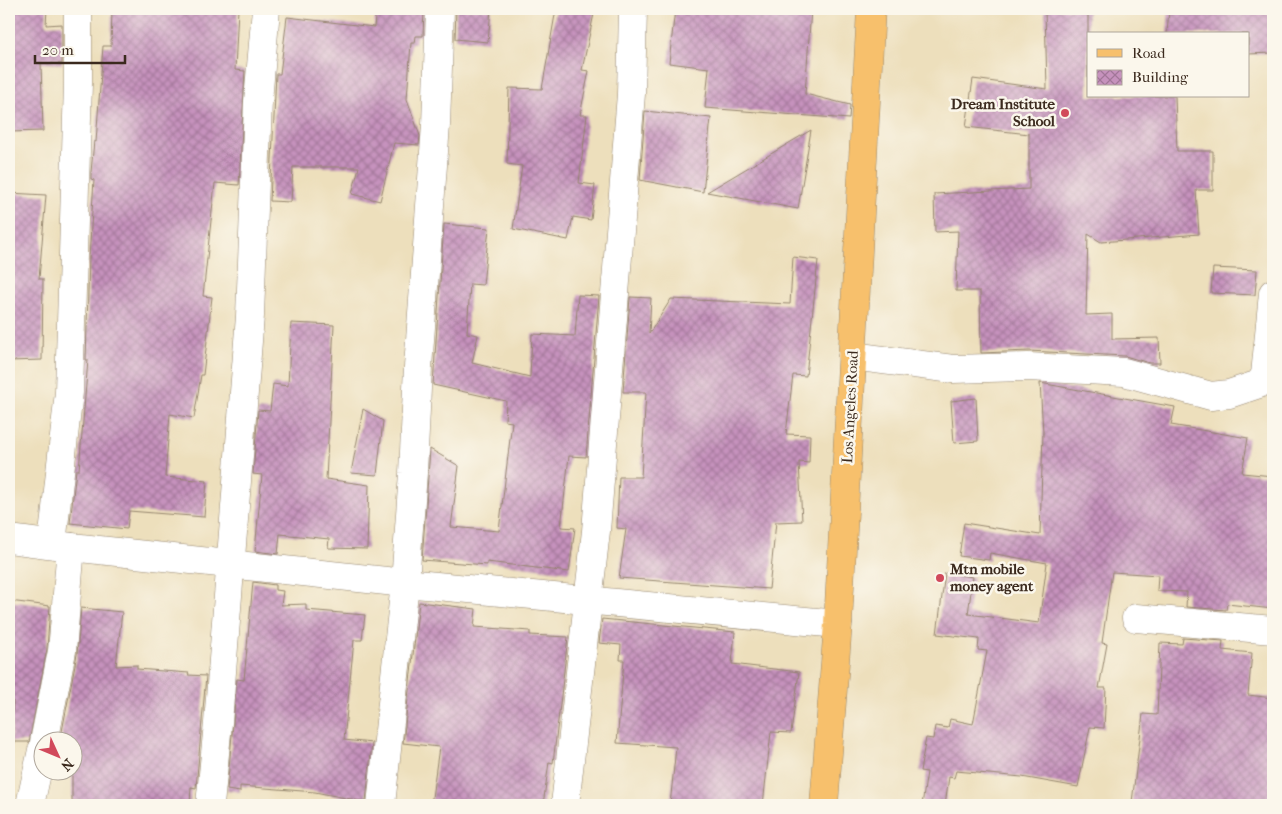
<svg xmlns="http://www.w3.org/2000/svg" width="1282" height="814" viewBox="0 0 1282 814" font-family="'IM FELL French Canon',serif">
	<style>
		.building { fill: url(#building-cross-hatch) }
		.lines { fill: none; stroke-linecap: round; stroke-linejoin: round }
		.minor-casing { stroke: #94846d; stroke-width: 29 }
		.major-casing { stroke: #94846d; stroke-width: 29 }
		.minor { stroke: #fff; stroke-width: 28 }
		.major { stroke: #f7c06c; stroke-width: 28 }
		.poi-dot { fill: #d1495b; stroke: #fbf7ec; stroke-width: 2 }
		.labels { text-anchor: middle; stroke-width: 5; stroke-linejoin: round; paint-order: stroke }
		.poi-label { font-size: 15px; font-weight: bold; fill: #3b2a1e; stroke: #fbf7ec; text-anchor: end }
		.street-label { font-size: 15px; fill: #3b2a1e; stroke: #fbf7ec }
	</style>
	<defs>
		<pattern id="building-cross-hatch" width="8" height="8" patternUnits="userSpaceOnUse" patternTransform="scale(1.25)"><rect width="8" height="8" fill="#c692bd"/><path d="M0 0l8 8M0 8l8-8" fill="none" stroke="#a27799"/></pattern>
	</defs>
	<rect width="100%" height="100%" fill="#fbf7ec"/>
	<filter id="ink" filterUnits="userSpaceOnUse"><feTurbulence type="fractalNoise" baseFrequency=".02" numOctaves="2"/><feDisplacementMap in="SourceGraphic" scale="10" xChannelSelector="R" yChannelSelector="G"/><feConvolveMatrix kernelMatrix="1 2 1 2 8 2 1 2 1" color-interpolation-filters="sRGB"/></filter>
	<filter id="wash" filterUnits="userSpaceOnUse"><feTurbulence type="fractalNoise" baseFrequency=".0096" numOctaves="4" result="noise"/><feDisplacementMap in="SourceGraphic" scale="20" xChannelSelector="R" yChannelSelector="G"/><feGaussianBlur stdDeviation="1.12" result="paint"/><feColorMatrix in="noise" values="0 0 0 0 0 0 0 0 0 0 0 0 0 0 0 0 0 1.4 0 .05"/><feComposite in="paint" operator="in"/></filter>
	<g filter="url(#wash)">
		<rect width="100%" height="100%" fill="#eddfbc"/>
		<g id="blocks">
			<!-- building -->
			<g class="building">
				<path d="M 14,9 L 47,9 L 46,25 L 62,24 L 62,64 L 41,63 L 43,131 L 9,132 L 9,39 L 12,39 Z"/>
				<path d="M 112,9 L 238,9 L 235,70 L 245,71 L 239,185 L 215,183 L 203,296 L 212,297 L 203,375 L 201,375 L 194,418 L 170,414 L 165,477 L 207,481 L 204,517 L 129,511 L 127,529 L 70,523 L 76,470 L 79,470 L 88,360 L 86,360 L 89,258 L 94,180 L 91,179 L 91,172 L 94,141 L 96,142 L 103,46 L 111,46 Z"/>
				<path d="M 376,9 L 424,9 L 423,36 L 416,36 L 415,43 L 411,43 L 407,99 L 420,136 L 419,145 L 394,143 L 380,201 L 352,194 L 359,167 L 293,167 L 291,202 L 270,201 L 276,74 L 280,74 L 287,17 L 374,27 Z"/>
				<path d="M 456,9 L 491,9 L 488,42 L 455,39 Z"/>
				<path d="M 556,9 L 595,9 L 582,70 L 589,71 L 580,115 L 587,115 L 579,183 L 595,185 L 591,220 L 573,217 L 568,240 L 513,229 L 522,166 L 507,164 L 509,88 L 542,89 Z"/>
				<path d="M 675,9 L 811,9 L 805,94 L 850,105 L 849,119 L 705,108 L 709,68 L 669,63 Z"/>
				<path d="M 1045,9 L 1088,9 L 1088,96 L 1175,96 L 1177,151 L 1213,151 L 1213,190 L 1196,190 L 1199,234 L 1101,242 L 1088,234 L 1086,315 L 1112,314 L 1112,339 L 1159,338 L 1160,363 L 1149,363 L 1125,356 L 1029,351 L 981,353 L 980,291 L 956,291 L 958,231 L 935,232 L 934,194 L 1029,189 L 1029,134 L 966,127 L 973,79 L 1047,89 Z"/>
				<path d="M 1169,9 L 1273,9 L 1273,53 L 1248,54 L 1248,34 L 1167,34 Z"/>
				<path d="M 645,111 L 711,118 L 703,192 L 640,180 Z"/>
				<path d="M 811,130 L 798,209 L 707,192 Z"/>
				<path d="M 9,193 L 46,195 L 39,279 L 43,279 L 42,360 L 9,361 Z"/>
				<path d="M 444,224 L 489,228 L 483,285 L 470,284 L 467,333 L 478,335 L 472,363 L 530,377 L 532,334 L 575,336 L 578,295 L 599,296 L 586,457 L 569,456 L 561,527 L 575,528 L 569,572 L 487,562 L 487,565 L 422,560 L 430,449 L 459,466 L 451,527 L 499,531 L 512,422 L 505,421 L 506,401 L 433,385 Z"/>
				<path d="M 793,257 L 818,260 L 806,376 L 793,375 L 786,434 L 810,435 L 809,463 L 799,462 L 802,521 L 776,522 L 769,589 L 619,578 L 626,529 L 617,528 L 619,477 L 641,477 L 646,392 L 623,392 L 630,297 L 651,298 L 649,334 L 671,299 L 790,304 Z"/>
				<path d="M 1213,268 L 1257,270 L 1255,295 L 1211,293 Z"/>
				<path d="M 291,323 L 334,325 L 326,479 L 369,485 L 367,549 L 328,548 L 329,539 L 280,534 L 278,554 L 255,551 L 262,475 L 253,474 L 258,410 L 270,411 L 273,384 L 288,386 Z"/>
				<path d="M 1040,383 L 1175,407 L 1171,425 L 1248,438 L 1242,473 L 1273,476 L 1273,609 L 1227,604 L 1226,610 L 1186,607 L 1187,592 L 1157,591 L 1158,575 L 1112,572 L 1102,643 L 1107,644 L 1099,688 L 1106,688 L 1104,728 L 1090,727 L 1078,787 L 1022,777 L 956,771 L 954,778 L 949,777 L 945,805 L 922,805 L 927,772 L 920,771 L 926,738 L 933,739 L 935,726 L 948,728 L 950,719 L 973,724 L 987,651 L 978,650 L 979,639 L 937,634 L 945,573 L 973,577 L 968,614 L 1039,623 L 1047,563 L 990,553 L 989,560 L 959,556 L 964,523 L 1040,535 L 1043,432 Z"/>
				<path d="M 976,398 L 978,441 L 954,443 L 951,401 Z"/>
				<path d="M 363,409 L 383,421 L 377,475 L 351,473 Z"/>
				<path d="M 253,582 L 275,585 L 275,590 L 283,591 L 281,605 L 306,604 L 306,610 L 365,615 L 362,640 L 354,640 L 344,740 L 372,743 L 366,802 L 315,792 L 240,786 L 240,792 L 227,790 L 237,679 L 244,680 Z"/>
				<path d="M 9,601 L 50,606 L 47,649 L 29,742 L 11,742 L 13,701 L 9,700 Z"/>
				<path d="M 419,602 L 476,609 L 474,627 L 530,631 L 530,635 L 568,637 L 553,763 L 549,762 L 543,805 L 431,805 L 439,747 L 403,743 Z"/>
				<path d="M 81,608 L 122,612 L 116,666 L 137,665 L 137,669 L 189,673 L 188,675 L 206,676 L 196,788 L 191,787 L 190,805 L 125,805 L 72,801 L 72,742 L 60,742 L 77,654 Z"/>
				<path d="M 602,619 L 735,632 L 732,664 L 799,672 L 791,733 L 771,732 L 763,805 L 670,805 L 676,747 L 617,743 L 624,660 L 620,660 L 621,645 L 599,643 Z"/>
				<path d="M 1183,638 L 1223,641 L 1222,650 L 1252,653 L 1248,695 L 1273,698 L 1273,805 L 1158,805 L 1132,802 L 1143,714 L 1157,715 L 1160,643 L 1182,644 Z"/>
			</g>
		</g>
	</g>
	<g filter="url(#ink)">
		<use href="#blocks" fill-opacity="0" stroke="#94846d" stroke-width="1"/>
		<g class="lines">
			<defs>
				<g id="minor">
					<path d="M 852,356 L 953,369 L 1028,367 L 1124,372 L 1211,396 L 1229,394 L 1259,384 L 1265,375 L 1273,293"/>
					<path d="M 9,539 L 71,547 L 405,583 L 838,624"/>
					<path d="M 52,544 L 69,392 L 78,83 L 78,9"/>
					<path d="M 1136,618 L 1273,630"/>
					<path d="M 44,742 L 62,651 L 71,547"/>
					<path d="M 30,805 L 42,750"/>
					<path d="M 210,805 L 218,723 L 250,316 L 258,101 L 266,9"/>
					<path d="M 381,805 L 405,583 L 413,473 L 418,367 L 436,125 L 440,9"/>
					<path d="M 565,805 L 596,531 L 631,94 L 633,9"/>
				</g>
				<path id="major" d="M 824,805 L 838,624 L 871,9"/>
			</defs>
			<!-- minor casing -->
			<use href="#minor" class="minor-casing"/>
			<!-- major casing -->
			<use href="#major" class="major-casing"/>
			<!-- minor -->
			<use href="#minor" class="minor"/>
			<!-- major -->
			<use href="#major" class="major"/>
		</g>
	</g>
	<!-- markers -->
	<g class="poi-dot">
		<circle cx="1065" cy="113" r="5"/>
		<circle cx="940" cy="578" r="5"/>
	</g>
	<g class="labels">
		<!-- poi labels -->
		<g class="poi-label">
			<text x="1055" y="109">Dream Institute<tspan x="1055" dy="17">School</tspan></text>
			<text x="950" y="574" text-anchor="start">Mtn mobile<tspan x="950" dy="17">money agent</tspan></text>
		</g>
		<!-- street labels -->
		<g class="street-label">
			<text transform="translate(850 407) rotate(-87)" y="5">Los Angeles Road</text>
		</g>
	</g>
	<!-- margin -->
	<rect width="1282" height="814" fill="none" stroke="#fbf7ec" stroke-width="30"/>
	<!-- legend -->
	<rect x="1087" y="32" width="162" height="65" fill="#fbf7ec" stroke="#aea59a"/>
	<rect x="1097" y="49" width="25" height="8" fill="#f7c06c" stroke="#aea59a"/>
	<text x="1132" y="58" font-size="15" fill="#3b2a1e">Road</text>
	<rect x="1097" y="70" width="25" height="15" fill="url(#building-cross-hatch)" stroke="#aea59a"/>
	<text x="1132" y="82" font-size="15" fill="#3b2a1e">Building</text>
	<!-- north arrow -->
	<g transform="translate(58 756) rotate(134)"><circle r="24" fill="#fbf7ec" stroke="#aea59a"/>
	<path d="M0-4L9 19L0 12L-9 19Z" fill="#d1495b"/>
	<text y="-8" font-size="14" font-weight="bold" text-anchor="middle" fill="#3b2a1e">N</text>
	</g>
	<!-- scale -->
	<path d="M35 55v8h90v-8" fill="none" stroke="#3b2a1e" stroke-width="2.5"/>
	<text x="42" y="55" font-size="15" fill="#3b2a1e" stroke="#fbf7ec" stroke-width="4" paint-order="stroke">20 m</text>
</svg>
